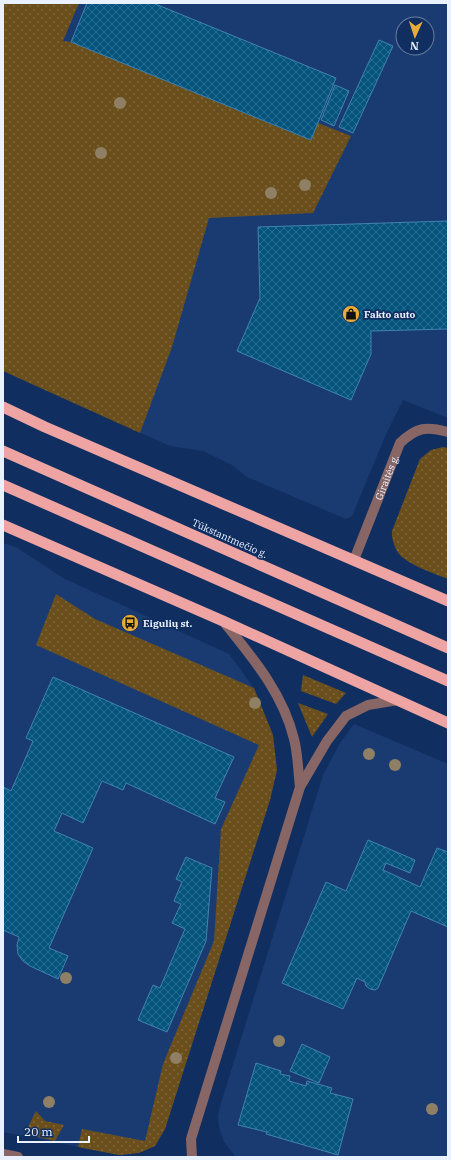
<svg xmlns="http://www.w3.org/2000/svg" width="451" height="1160" viewBox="0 0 451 1160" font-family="'IBM Plex Serif',serif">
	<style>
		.built { fill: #1a3b71; fill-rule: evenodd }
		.grass { fill: url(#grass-dots) }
		.building { fill: url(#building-cross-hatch); stroke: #4183af }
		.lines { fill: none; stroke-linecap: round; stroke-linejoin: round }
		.minor { stroke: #876665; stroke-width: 10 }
		.trunk { stroke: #eea4a3; stroke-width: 11 }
		.tree { fill: #8f8065 }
		.labels { text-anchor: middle; stroke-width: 3.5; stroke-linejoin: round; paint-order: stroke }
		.poi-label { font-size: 10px; font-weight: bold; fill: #eaf1fe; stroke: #102e60; text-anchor: start }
		.street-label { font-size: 10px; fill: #eaf1fe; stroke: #102e60 }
	</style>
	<defs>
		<pattern id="grass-dots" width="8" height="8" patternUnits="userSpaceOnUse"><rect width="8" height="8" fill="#6a4f1d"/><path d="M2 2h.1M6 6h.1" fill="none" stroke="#7f693f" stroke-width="1.8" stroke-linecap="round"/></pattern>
		<pattern id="building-cross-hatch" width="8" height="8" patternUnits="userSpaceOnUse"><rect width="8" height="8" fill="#04547d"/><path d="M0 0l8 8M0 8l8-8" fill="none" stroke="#296d90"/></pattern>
	</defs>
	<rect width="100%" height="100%" fill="#102e60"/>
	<!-- built -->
	<g class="built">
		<path d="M 3,3 L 448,3 L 448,418 L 403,400 L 387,432 L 352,516 L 346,519 L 247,477 L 232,465 L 203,451 L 170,446 L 3,371 ZM 403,24 L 427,24 L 427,48 L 403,48 Z"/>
		<path d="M 3,543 L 16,547 L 63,578 L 229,654 L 254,688 L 273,735 L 277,770 L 270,800 L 165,1129 L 155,1146 L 139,1153 L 119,1155 L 3,1132 Z"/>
		<path d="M 354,724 L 448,764 L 448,1157 L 236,1157 L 224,1142 L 219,1127 L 218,1116 L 221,1103 L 323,775 L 340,743 Z"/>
	</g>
	<!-- grass -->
	<g class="grass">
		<path d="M 3,3 L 79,3 L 63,41 L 71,42 L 310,140 L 318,123 L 351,136 L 313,213 L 209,218 L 172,347 L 140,433 L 3,371 Z"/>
		<path d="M 443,447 L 448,448 L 448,579 C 433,573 414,567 402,557 C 396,552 391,539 392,531 L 420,459 L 431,450 Z"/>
		<path d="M 56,594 L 95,619 L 254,688 L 273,735 L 277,770 L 270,800 L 165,1129 L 155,1146 L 139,1153 L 119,1155 L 78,1147 L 82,1129 L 145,1141 L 163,1064 L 214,941 L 221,829 L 259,745 L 36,645 Z"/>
		<path d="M 303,675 L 346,693 L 336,704 L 301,691 Z"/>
		<path d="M 298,703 L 328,714 L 312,737 Z"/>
		<path d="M 36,1111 L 45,1121 L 64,1125 L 55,1141 L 29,1135 L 28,1127 Z"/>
	</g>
	<!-- building -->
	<g class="building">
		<path d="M 87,3 L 153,3 L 336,78 L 311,140 L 71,42 Z"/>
		<path d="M 379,40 L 393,46 L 353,133 L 339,127 Z"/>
		<path d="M 335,85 L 349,91 L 334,126 L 321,120 Z"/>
		<path d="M 448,221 L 448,329 L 371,331 L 371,354 L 351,400 L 237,351 L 260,298 L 258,227 Z"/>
		<path d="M 53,677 L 234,757 L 215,798 L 225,802 L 215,824 L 126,783 L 123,790 L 102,781 L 83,823 L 62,813 L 54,831 L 93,848 L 49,948 L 68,956 L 58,979 L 30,966 L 23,961 L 18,954 L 17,945 L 19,937 L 3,930 L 3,787 L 11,791 L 33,741 L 26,738 Z"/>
		<path d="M 368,840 L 415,860 L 410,873 L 386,863 L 383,870 L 420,887 L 437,848 L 448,852 L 448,927 L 411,911 L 378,988 L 375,990 L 370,989 L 366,986 L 365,982 L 357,978 L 343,1009 L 282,983 L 326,882 L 346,891 Z"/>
		<path d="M 186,857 L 212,868 L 206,941 L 167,1032 L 138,1020 L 153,985 L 160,988 L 185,929 L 172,923 L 181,904 L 174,901 L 182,882 L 176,879 Z"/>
		<path d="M 302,1044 L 330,1057 L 319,1083 L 290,1071 Z"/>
		<path d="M 256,1063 L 281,1071 L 280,1074 L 290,1076 L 289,1081 L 306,1086 L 307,1081 L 332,1088 L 330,1093 L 353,1099 L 338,1155 L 266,1134 L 267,1132 L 238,1125 Z"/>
	</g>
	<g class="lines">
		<!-- minor -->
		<g class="minor">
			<path id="s1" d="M 354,560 L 400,443 C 417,427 426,426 448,432"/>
			<path d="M 223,621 C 252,657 283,693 294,739 C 298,754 298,771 300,787"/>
			<path d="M 3,1154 L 18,1157"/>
			<path d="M 192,1157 L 191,1139 L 300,787 L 327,741 L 346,716 L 368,705 L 398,700"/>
		</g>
		<!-- trunk -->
		<g class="trunk">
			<path d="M 3,407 L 45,427 L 448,601"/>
			<path d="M 3,451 L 448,648"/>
			<path d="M 3,485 L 448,681"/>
			<path d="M 3,525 L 223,621 L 448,723"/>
		</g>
	</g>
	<!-- trees -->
	<g class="tree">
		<circle cx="120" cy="103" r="6"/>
		<circle cx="101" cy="153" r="6"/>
		<circle cx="305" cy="185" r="6"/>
		<circle cx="271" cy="193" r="6"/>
		<circle cx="255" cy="703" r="6"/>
		<circle cx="369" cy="754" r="6"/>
		<circle cx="395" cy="765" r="6"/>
		<circle cx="66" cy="978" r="6"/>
		<circle cx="279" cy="1041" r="6"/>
		<circle cx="176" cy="1058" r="6"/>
		<circle cx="49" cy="1102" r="6"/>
		<circle cx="432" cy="1109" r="6"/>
	</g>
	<!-- icons -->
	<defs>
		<symbol id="shop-disc" viewBox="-11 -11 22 22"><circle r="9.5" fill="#e7ac37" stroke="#102e60"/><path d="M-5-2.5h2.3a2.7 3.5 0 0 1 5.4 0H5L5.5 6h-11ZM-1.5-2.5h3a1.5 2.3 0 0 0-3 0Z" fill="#111"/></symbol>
		<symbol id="bus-disc" viewBox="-11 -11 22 22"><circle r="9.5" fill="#e7ac37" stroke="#102e60"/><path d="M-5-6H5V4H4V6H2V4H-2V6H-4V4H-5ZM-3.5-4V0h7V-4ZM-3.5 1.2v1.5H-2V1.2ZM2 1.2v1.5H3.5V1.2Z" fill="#111"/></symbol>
	</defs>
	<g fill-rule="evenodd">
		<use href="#shop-disc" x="341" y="304" width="20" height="20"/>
		<use href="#bus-disc" x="120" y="613" width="20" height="20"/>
	</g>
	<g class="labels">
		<!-- poi labels -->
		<g class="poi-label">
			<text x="364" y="318">Fakto auto</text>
			<text x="143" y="627">Eigulių st.</text>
		</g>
		<!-- street labels -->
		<g class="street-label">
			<text dy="4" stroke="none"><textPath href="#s1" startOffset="89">Giraitės g.</textPath></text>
			<text transform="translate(230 538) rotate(24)" y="4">Tūkstantmečio g.</text>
		</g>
	</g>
	<!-- border -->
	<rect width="451" height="1160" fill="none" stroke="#eaf1fe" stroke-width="8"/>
	<!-- north arrow -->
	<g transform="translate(415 36) rotate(183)"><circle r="19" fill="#102e60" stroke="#677c9f"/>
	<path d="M0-3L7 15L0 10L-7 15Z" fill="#e7ac37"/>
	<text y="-6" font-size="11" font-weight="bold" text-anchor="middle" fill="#eaf1fe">N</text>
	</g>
	<!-- scale -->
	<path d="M18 1136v6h71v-6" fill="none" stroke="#eaf1fe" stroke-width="2"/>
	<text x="24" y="1136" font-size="12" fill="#eaf1fe" stroke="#102e60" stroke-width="3" paint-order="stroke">20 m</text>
</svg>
